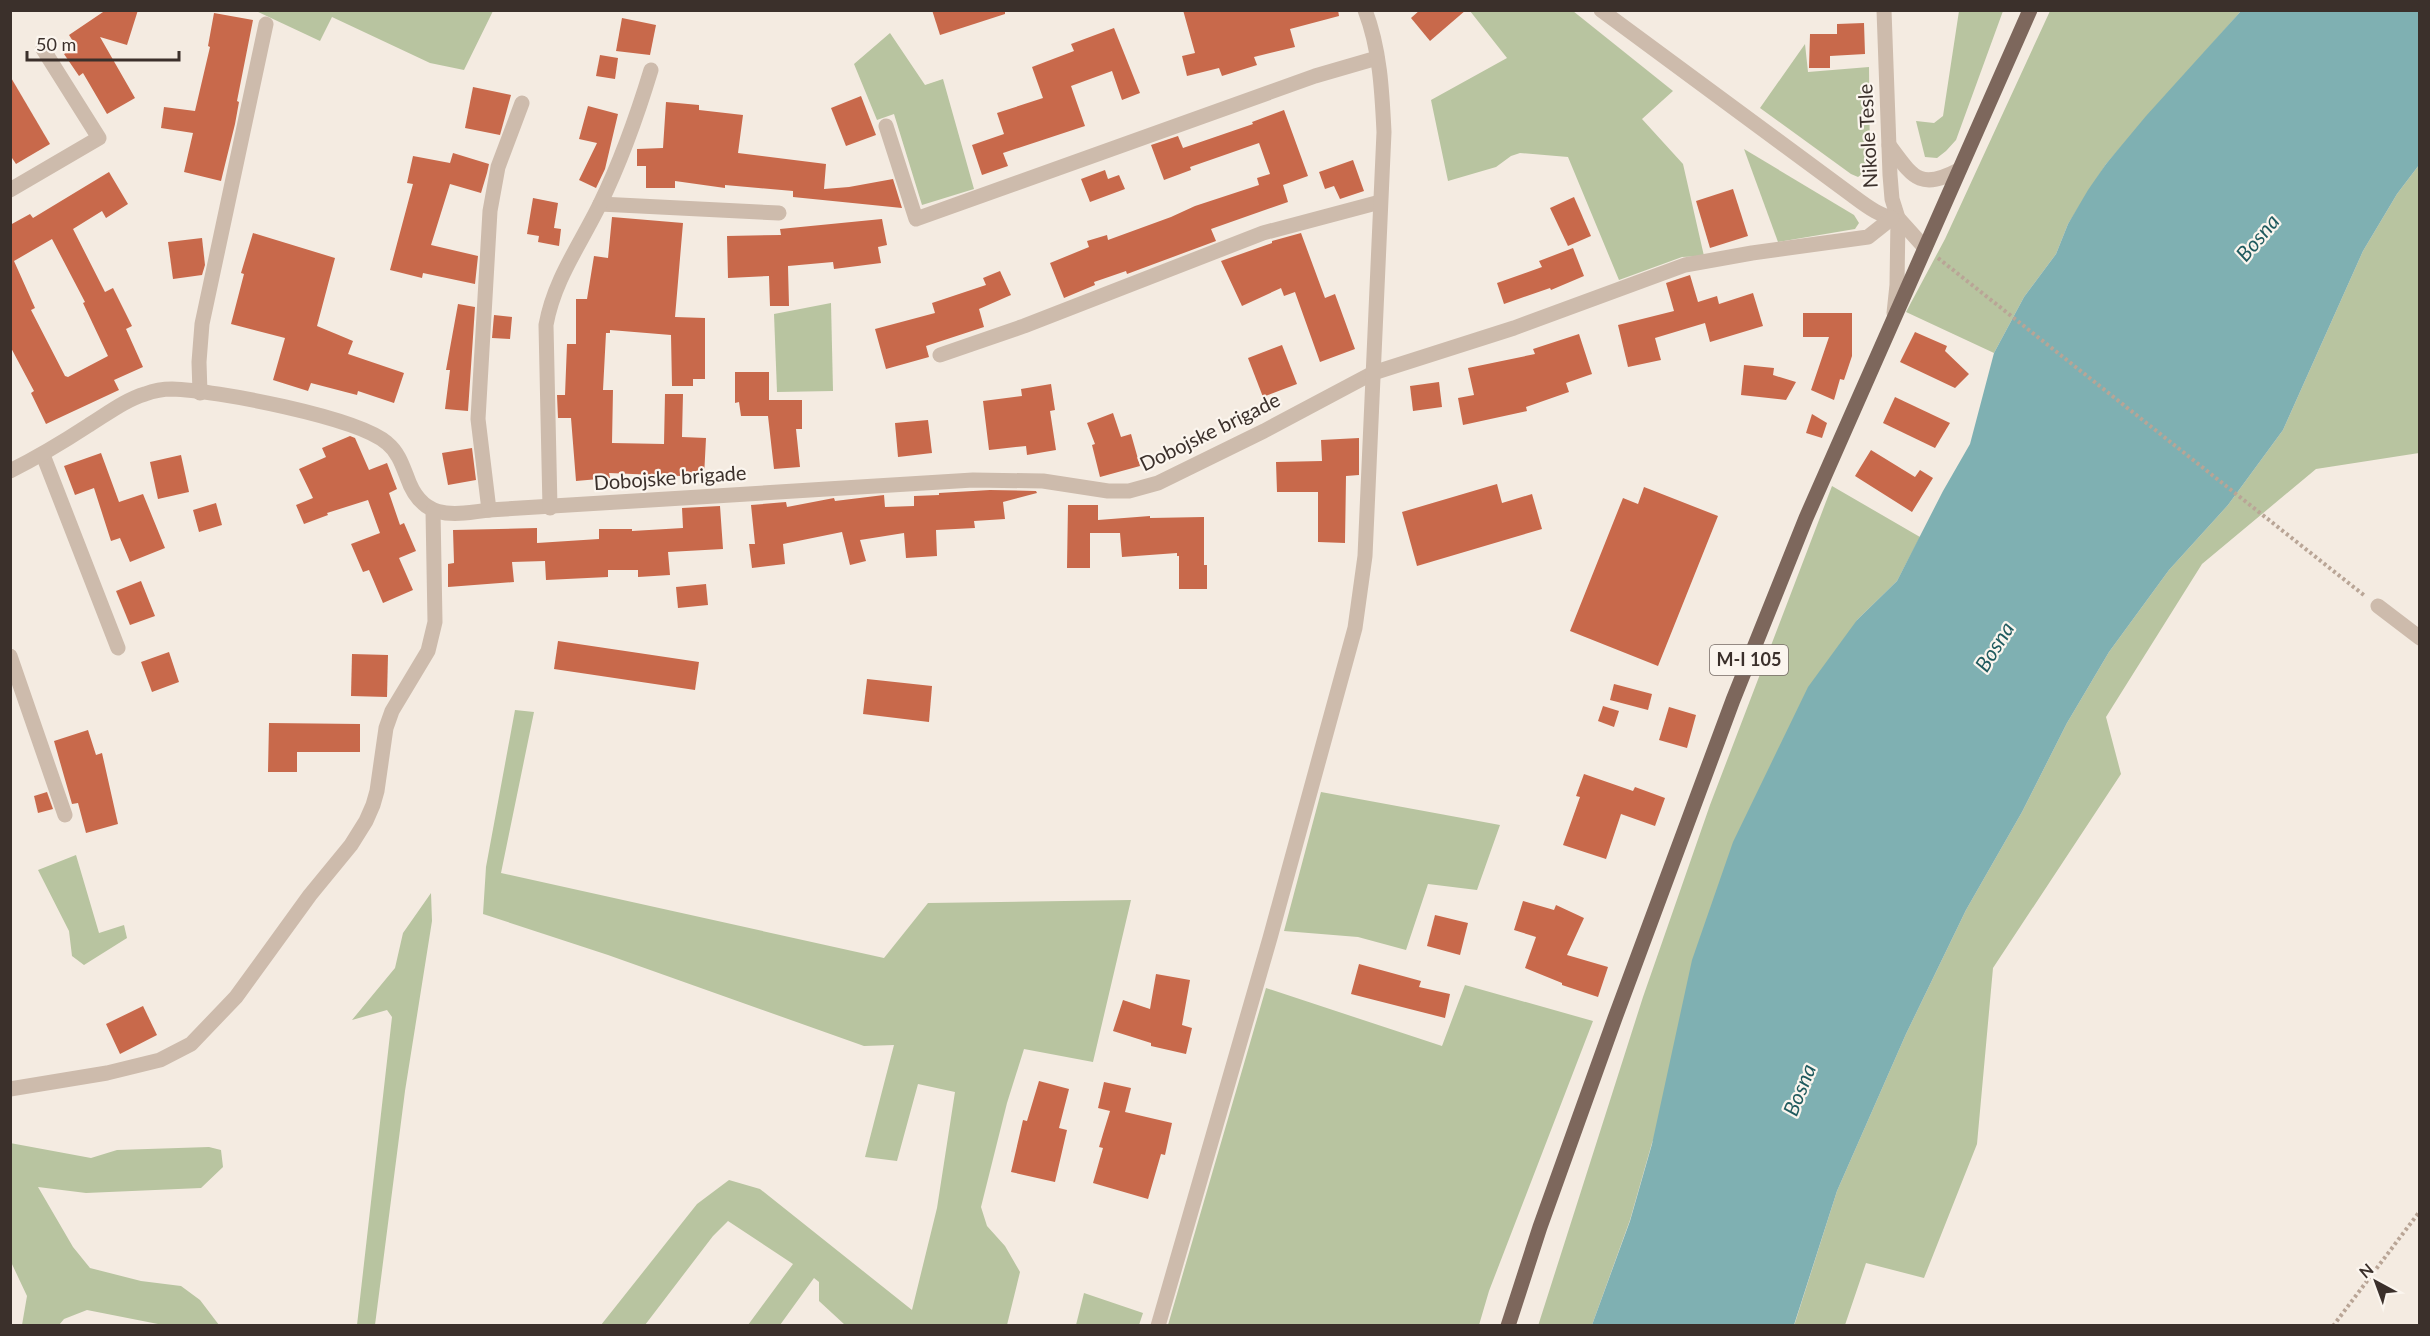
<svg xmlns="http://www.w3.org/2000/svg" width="2430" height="1336" viewBox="0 0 2430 1336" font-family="Lato,sans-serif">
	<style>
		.green { fill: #b8c4a0 }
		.water { fill: #7fb0b2 }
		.building { fill: #c8694b; fill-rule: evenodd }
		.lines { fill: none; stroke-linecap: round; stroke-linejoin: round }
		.path { stroke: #b9a596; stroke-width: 4; stroke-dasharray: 3 3; stroke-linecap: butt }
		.minor { stroke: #cdbbac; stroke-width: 15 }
		.major { stroke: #7d675c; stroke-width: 15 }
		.labels { text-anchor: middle; stroke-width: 4.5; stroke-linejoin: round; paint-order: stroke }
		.shield { fill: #fbf5ee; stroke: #756b66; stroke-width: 1.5 }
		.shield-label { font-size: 18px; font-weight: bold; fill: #3b302b }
		.street-label { font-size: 20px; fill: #3b302b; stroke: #fbf5ee }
		.water-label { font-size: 21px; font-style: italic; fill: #1f5a5e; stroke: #fbf5ee }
	</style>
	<rect width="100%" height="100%" fill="#f4ebe1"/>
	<!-- green -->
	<g class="green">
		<path d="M 256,11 L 493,11 L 464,70 L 430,63 L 332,17 L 320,41 Z"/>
		<path d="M 1470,11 L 1573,11 L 1673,91 L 1642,119 L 1683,164 L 1704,256 L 1682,257 L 1619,280 L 1568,157 L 1520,153 L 1511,156 L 1496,167 L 1448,181 L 1431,100 L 1507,58 Z"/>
		<path d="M 1959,11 L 2003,11 L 1956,140 L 1946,151 L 1937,158 L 1925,157 L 1916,121 L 1934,123 L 1943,116 Z"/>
		<path d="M 2050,11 L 2241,11 L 2106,164 L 2068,224 L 2056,254 L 2024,297 L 1994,353 L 1906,312 L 1945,239 Z"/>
		<path d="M 890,33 L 925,85 L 943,79 L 974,189 L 922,205 L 894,114 L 877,120 L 854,64 Z"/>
		<path d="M 1805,44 L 1808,72 L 1869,67 L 1870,168 L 1858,177 L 1851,174 L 1760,108 Z"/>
		<path d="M 1744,149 L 1854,215 L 1859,223 L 1855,229 L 1778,242 Z"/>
		<path d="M 2419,165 L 2419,453 L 2316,469 L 2202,564 L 2106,717 L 2121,774 L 1993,968 L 1977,1144 L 1924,1278 L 1866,1263 L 1845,1325 L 1794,1326 L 1837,1191 L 1906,1034 L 1966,910 L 2022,812 L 2067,723 L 2109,652 L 2169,570 L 2228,505 L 2283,430 L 2363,251 L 2397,194 Z"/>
		<path d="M 831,303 L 833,391 L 777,392 L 774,314 Z"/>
		<path d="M 1832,486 L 1920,537 L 1897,581 L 1857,620 L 1652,1143 L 1630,1220 L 1592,1325 L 1538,1326 L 1643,997 L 1710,805 Z"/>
		<path d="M 515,710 L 534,712 L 501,873 L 884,958 L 928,903 L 1131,900 L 1093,1062 L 1024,1049 L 1007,1103 L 981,1207 L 987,1226 L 1005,1246 L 1020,1272 L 1007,1325 L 845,1325 L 819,1301 L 819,1282 L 814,1278 L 780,1325 L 748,1325 L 793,1264 L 728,1221 L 713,1236 L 645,1325 L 601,1325 L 697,1204 L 729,1180 L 760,1189 L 912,1310 L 937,1208 L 955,1092 L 918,1084 L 897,1161 L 865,1157 L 894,1045 L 864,1046 L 608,955 L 483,914 L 486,867 Z"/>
		<path d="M 1321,792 L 1500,825 L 1477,890 L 1428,884 L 1406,950 L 1358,937 L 1284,931 Z"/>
		<path d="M 76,855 L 99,933 L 124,925 L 127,938 L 84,965 L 72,956 L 69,931 L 38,870 Z"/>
		<path d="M 431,893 L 432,921 L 405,1091 L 375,1325 L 357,1325 L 392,1017 L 387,1010 L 352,1020 L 395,968 L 403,933 Z"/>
		<path d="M 1465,985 L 1593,1021 L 1489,1291 L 1479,1325 L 1168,1325 L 1266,988 L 1442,1046 Z"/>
		<path d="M 10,1143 L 91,1158 L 117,1150 L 209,1147 L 221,1150 L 223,1167 L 201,1188 L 86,1193 L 38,1187 L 73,1247 L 90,1268 L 141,1281 L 181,1286 L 200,1300 L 219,1325 L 163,1325 L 87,1310 L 64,1319 L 59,1325 L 22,1325 L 27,1296 L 11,1262 Z"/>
		<path d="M 1084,1293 L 1143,1313 L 1139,1325 L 1076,1325 Z"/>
	</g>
	<!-- water -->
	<path class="water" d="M 2241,11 L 2419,11 L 2419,165 L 2397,194 L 2363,251 L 2283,430 L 2228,505 L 2169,570 L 2109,652 L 2067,723 L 2022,812 L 1966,910 L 1906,1034 L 1837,1191 L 1794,1325 L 1592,1325 L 1630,1221 L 1652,1144 L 1692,960 L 1733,842 L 1808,687 L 1857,620 L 1897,581 L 1943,491 L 1970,444 L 1994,353 L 2024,297 L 2056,254 L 2068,224 L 2088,190 L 2106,164 L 2146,116 Z"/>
	<!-- building -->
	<g class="building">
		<path d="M 106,10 L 138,10 L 127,45 L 100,37 L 135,98 L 107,114 L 83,73 L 79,76 L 64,54 L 76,46 L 69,35 Z"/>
		<path d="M 932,10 L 1005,10 L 1005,14 L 940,35 Z"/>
		<path d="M 1183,10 L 1338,10 L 1339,16 L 1290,29 L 1295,47 L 1254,57 L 1257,65 L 1222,76 L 1219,68 L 1187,76 L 1182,56 L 1195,53 Z"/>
		<path d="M 1420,10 L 1466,10 L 1430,41 L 1411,18 Z"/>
		<path d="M 214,13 L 253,20 L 237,101 L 239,102 L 235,124 L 221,181 L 184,172 L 193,133 L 161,128 L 164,107 L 195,111 L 210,47 L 208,46 Z"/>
		<path d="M 622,18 L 656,25 L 650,55 L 616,51 Z"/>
		<path d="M 1864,23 L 1865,54 L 1830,56 L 1830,68 L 1809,68 L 1810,34 L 1837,34 L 1837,24 Z"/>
		<path d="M 1114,28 L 1140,93 L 1122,100 L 1112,71 L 1071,86 L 1085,126 L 1003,153 L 1008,166 L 982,175 L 972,145 L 1004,134 L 997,113 L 1043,98 L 1032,67 L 1074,51 L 1071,44 Z"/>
		<path d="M 600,55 L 618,58 L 615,79 L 596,76 Z"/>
		<path d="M 10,76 L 50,144 L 16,164 L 10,155 Z"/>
		<path d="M 473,87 L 511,95 L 500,135 L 465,128 Z"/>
		<path d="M 861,96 L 876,135 L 846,146 L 831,108 Z"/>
		<path d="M 666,102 L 699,105 L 699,110 L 743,115 L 738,153 L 826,164 L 824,189 L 849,187 L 893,179 L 902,208 L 793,197 L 793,191 L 725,185 L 725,188 L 675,181 L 675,188 L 646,188 L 646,166 L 637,166 L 637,149 L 663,148 Z"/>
		<path d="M 588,106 L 618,114 L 605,169 L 596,188 L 579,180 L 597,143 L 579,139 Z"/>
		<path d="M 1284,110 L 1308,176 L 1283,185 L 1288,202 L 1211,229 L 1216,241 L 1127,274 L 1126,271 L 1094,282 L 1095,285 L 1064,298 L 1050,263 L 1089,247 L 1087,241 L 1107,235 L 1108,240 L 1171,217 L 1195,206 L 1259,185 L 1257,178 L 1270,174 L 1259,143 L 1190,167 L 1191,170 L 1164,180 L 1151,145 L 1178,136 L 1183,148 L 1253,124 L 1252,122 Z"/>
		<path d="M 453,153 L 489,164 L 487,173 L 481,193 L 450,184 L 431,245 L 478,256 L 475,284 L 423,273 L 422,278 L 390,270 L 413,184 L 407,183 L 413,156 L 450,163 Z"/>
		<path d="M 1353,160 L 1364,191 L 1340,199 L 1334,186 L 1325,189 L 1319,172 Z"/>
		<path d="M 1105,170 L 1108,179 L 1119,175 L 1125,189 L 1090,202 L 1081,179 Z"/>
		<path d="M 109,172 L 128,204 L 106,218 L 102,211 L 73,229 L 105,292 L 113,288 L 132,326 L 126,329 L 143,367 L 114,380 L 119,390 L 46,424 L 31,393 L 34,391 L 10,346 L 10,225 L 30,214 L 33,218 ZM 52,239 L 85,302 L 83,303 L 108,356 L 68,377 L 65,376 L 31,310 L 35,308 L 14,261 Z"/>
		<path d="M 1733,189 L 1748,236 L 1710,248 L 1696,201 Z"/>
		<path d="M 1574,197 L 1591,236 L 1568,246 L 1550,208 Z"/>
		<path d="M 533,198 L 558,203 L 554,228 L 561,229 L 559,246 L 538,242 L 539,236 L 527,234 Z"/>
		<path d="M 612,217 L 683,223 L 675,317 L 705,318 L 705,379 L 693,379 L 693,386 L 672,386 L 671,335 L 610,330 L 610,333 L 606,333 L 603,390 L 613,390 L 612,443 L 664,444 L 665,394 L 683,394 L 682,437 L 706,438 L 704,477 L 609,473 L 610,478 L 576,481 L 571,418 L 558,418 L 557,395 L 565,395 L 567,344 L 576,344 L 576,299 L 587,299 L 594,256 L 608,258 Z"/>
		<path d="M 882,219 L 887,245 L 878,247 L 881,263 L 834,269 L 833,262 L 788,266 L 789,306 L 770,306 L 769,276 L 728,278 L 727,236 L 781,235 L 780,229 Z"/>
		<path d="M 253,233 L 335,258 L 317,326 L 353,341 L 348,354 L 404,373 L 394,403 L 358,391 L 357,395 L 311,383 L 308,391 L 273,380 L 285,338 L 231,324 L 244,274 L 241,273 Z"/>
		<path d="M 1301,233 L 1325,298 L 1335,294 L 1355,349 L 1320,362 L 1295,292 L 1284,296 L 1281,288 L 1242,306 L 1221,261 L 1272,243 L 1272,241 Z"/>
		<path d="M 202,238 L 205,265 L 202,275 L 173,279 L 168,242 Z"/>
		<path d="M 1573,248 L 1584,276 L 1551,290 L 1550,288 L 1504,304 L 1497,283 L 1542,267 L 1539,261 Z"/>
		<path d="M 1000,271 L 1011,295 L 979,309 L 984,327 L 926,346 L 929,357 L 886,369 L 875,329 L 935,313 L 932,303 L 986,285 L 983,278 Z"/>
		<path d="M 1690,275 L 1698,302 L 1717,296 L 1719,304 L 1753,293 L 1763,326 L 1710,342 L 1705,323 L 1655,338 L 1661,360 L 1628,367 L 1618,325 L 1674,311 L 1666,283 Z"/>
		<path d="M 458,304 L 475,307 L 468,411 L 445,409 L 450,370 L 446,370 Z"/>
		<path d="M 1803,313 L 1852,313 L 1852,356 L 1844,380 L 1840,379 L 1834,400 L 1811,390 L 1829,337 L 1803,337 Z"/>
		<path d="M 494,315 L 512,317 L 510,339 L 492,338 Z"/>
		<path d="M 1915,332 L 1947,346 L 1945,351 L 1969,374 L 1955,388 L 1900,362 Z"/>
		<path d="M 1579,334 L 1592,374 L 1566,383 L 1569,392 L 1526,407 L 1527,411 L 1463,425 L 1458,398 L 1474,395 L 1468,368 L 1535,354 L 1533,349 Z"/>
		<path d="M 1282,345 L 1297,384 L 1263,397 L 1248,358 Z"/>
		<path d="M 1744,365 L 1774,368 L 1773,375 L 1796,382 L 1786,400 L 1741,395 Z"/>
		<path d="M 735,372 L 769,372 L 769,400 L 802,400 L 802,429 L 796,429 L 800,467 L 774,469 L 768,416 L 741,416 L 739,402 L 735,403 Z"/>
		<path d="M 1439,382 L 1442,407 L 1413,411 L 1410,386 Z"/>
		<path d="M 1051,384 L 1055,410 L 1050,411 L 1056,450 L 1027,455 L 1026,446 L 989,450 L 983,401 L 1022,396 L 1021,389 Z"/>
		<path d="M 1895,397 L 1950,423 L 1935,448 L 1883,423 Z"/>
		<path d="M 1113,413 L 1121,437 L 1131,434 L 1140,466 L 1100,477 L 1092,445 L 1095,444 L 1087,423 Z"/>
		<path d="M 1812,414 L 1827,423 L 1822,438 L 1806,433 Z"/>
		<path d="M 928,420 L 932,453 L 898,457 L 895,423 Z"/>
		<path d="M 350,436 L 355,438 L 369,470 L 387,463 L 397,489 L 389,493 L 400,525 L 404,523 L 416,551 L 399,558 L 413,590 L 383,603 L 369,570 L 363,572 L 351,544 L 380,533 L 368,500 L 327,513 L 328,515 L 304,524 L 296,505 L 313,498 L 299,469 L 326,457 L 322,448 Z"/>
		<path d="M 1359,438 L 1359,475 L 1346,476 L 1345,543 L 1318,542 L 1318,492 L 1277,492 L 1276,462 L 1322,461 L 1321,440 Z"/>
		<path d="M 472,448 L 476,480 L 448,485 L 442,453 Z"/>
		<path d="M 1871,450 L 1915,477 L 1920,470 L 1933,478 L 1912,512 L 1855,476 Z"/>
		<path d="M 101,453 L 119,502 L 143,494 L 165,548 L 130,562 L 120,538 L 111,541 L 94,488 L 75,495 L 64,466 Z"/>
		<path d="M 181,455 L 189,492 L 158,499 L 150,462 Z"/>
		<path d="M 1497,484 L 1502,503 L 1532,494 L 1542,529 L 1417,566 L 1402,512 Z"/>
		<path d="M 1644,487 L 1718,516 L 1658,666 L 1570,631 L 1623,498 L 1638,504 Z"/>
		<path d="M 990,490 L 1036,491 L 1037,493 L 1003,502 L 1005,519 L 974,521 L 975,528 L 936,530 L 937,556 L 906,558 L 904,533 L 860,540 L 866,561 L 850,565 L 842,532 L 783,544 L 785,564 L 752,568 L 749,544 L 755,544 L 751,505 L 786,502 L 787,507 L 834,498 L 835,501 L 884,495 L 885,507 L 914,506 L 914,496 L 939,495 L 939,493 Z"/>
		<path d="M 216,503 L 222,525 L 199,532 L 193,510 Z"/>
		<path d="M 1068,505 L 1098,505 L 1098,520 L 1150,516 L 1150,518 L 1204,517 L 1204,565 L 1207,565 L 1207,589 L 1179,589 L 1179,556 L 1177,556 L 1177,553 L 1122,557 L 1120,533 L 1090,533 L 1090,568 L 1067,568 Z"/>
		<path d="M 720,506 L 723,549 L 668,552 L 670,575 L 638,577 L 638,570 L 608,570 L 608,577 L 546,580 L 545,561 L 512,562 L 514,582 L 448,587 L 448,564 L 454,563 L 453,530 L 537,528 L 537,543 L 599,539 L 599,529 L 632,529 L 632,531 L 683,528 L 682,508 Z"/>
		<path d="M 141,581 L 155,616 L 130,625 L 116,591 Z"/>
		<path d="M 706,584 L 708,605 L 678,608 L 676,587 Z"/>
		<path d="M 558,641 L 699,662 L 695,690 L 554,669 Z"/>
		<path d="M 169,652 L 179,682 L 152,692 L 141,662 Z"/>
		<path d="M 352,654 L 388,655 L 387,697 L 351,696 Z"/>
		<path d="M 867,679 L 932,686 L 929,722 L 863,714 Z"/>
		<path d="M 1614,684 L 1652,694 L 1648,710 L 1610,700 Z"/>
		<path d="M 1603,706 L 1619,711 L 1614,727 L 1598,721 Z"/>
		<path d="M 1669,707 L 1696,715 L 1687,748 L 1659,740 Z"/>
		<path d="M 269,723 L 360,724 L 360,752 L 297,752 L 297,772 L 268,772 Z"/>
		<path d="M 88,730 L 96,755 L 102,753 L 118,824 L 86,833 L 78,803 L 72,804 L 54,741 Z"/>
		<path d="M 1584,774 L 1633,791 L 1635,787 L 1665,798 L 1655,826 L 1621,814 L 1606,859 L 1563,845 L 1580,797 L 1576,796 Z"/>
		<path d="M 47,792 L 53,809 L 38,813 L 34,796 Z"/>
		<path d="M 1523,901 L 1554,910 L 1556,905 L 1584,918 L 1567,955 L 1608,967 L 1598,997 L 1562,985 L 1562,983 L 1525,968 L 1536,937 L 1514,930 Z"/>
		<path d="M 1435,915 L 1468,923 L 1460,955 L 1427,946 Z"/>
		<path d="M 1359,964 L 1421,981 L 1419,987 L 1450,994 L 1445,1018 L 1351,994 Z"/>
		<path d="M 1156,974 L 1190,980 L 1182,1025 L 1192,1028 L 1186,1054 L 1151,1046 L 1151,1043 L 1113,1031 L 1123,1000 L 1150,1009 Z"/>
		<path d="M 143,1006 L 157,1035 L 120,1054 L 106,1024 Z"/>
		<path d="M 1039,1081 L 1069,1089 L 1059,1128 L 1067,1130 L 1055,1182 L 1011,1172 L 1023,1120 L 1027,1121 Z"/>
		<path d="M 1104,1082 L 1131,1088 L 1125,1112 L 1172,1123 L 1165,1155 L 1161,1154 L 1148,1199 L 1093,1183 L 1103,1148 L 1099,1147 L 1110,1111 L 1098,1108 Z"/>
	</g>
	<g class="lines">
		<!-- path -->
		<g class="path">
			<path d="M 1938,258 L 2365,596"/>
			<path d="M 2333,1326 L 2420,1211"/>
		</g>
		<!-- minor -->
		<g class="minor">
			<path d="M 1601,10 L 1853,196 C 1865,205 1883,219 1898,218 L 1897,285 L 1894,313"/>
			<path d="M 1884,10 L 1890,175 L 1892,199 L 1898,218 L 1925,248"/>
			<path d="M 886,126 L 916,219 L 1315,76 L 1377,58"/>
			<path d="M 1889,145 C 1913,177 1919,191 1959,170"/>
			<path d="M 10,190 L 99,138 L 43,49"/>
			<path d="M 600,204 L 779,213"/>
			<path d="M 940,355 L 1024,326 L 1263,233 L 1380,202"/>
			<path d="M 200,393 L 199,362 L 202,324 L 266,24"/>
			<path d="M 43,455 L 118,648"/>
			<path d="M 10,471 C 38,457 63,442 89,425 C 107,414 125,400 145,394 C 153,391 163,389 172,389 C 214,390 357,417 387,443 C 398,452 402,464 407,477 C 422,521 452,515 489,510 L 973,480 L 1043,481 L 1108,491 L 1129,491 L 1158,483 L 1264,431 L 1373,373 L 1514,328 L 1685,265 L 1752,253 L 1868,237 L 1892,218"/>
			<path d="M 550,508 L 546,325 C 554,280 580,245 600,204 C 621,161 637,116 651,70"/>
			<path d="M 489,510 L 478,419 L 490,211 L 498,167 L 522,103"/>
			<path d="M 2378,606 L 2420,638"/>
			<path d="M 10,656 L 65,815"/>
			<path d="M 10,1089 L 107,1073 L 160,1060 L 191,1044 L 236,997 L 310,895 L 351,845 L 366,821 L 373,805 L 377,791 L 386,728 L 392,711 L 428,651 L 435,622 L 433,511"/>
			<path d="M 1158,1326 L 1270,938 L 1355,628 L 1365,556 L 1384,132 C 1382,91 1380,49 1365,10"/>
		</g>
		<!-- major -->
		<path class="major" d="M 1508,1326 L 1540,1227 L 1615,1018 L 1733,700 L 1806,518 L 2030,10"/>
	</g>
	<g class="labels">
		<!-- shield labels -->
		<rect class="shield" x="1710" y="645" width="78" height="30" rx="4.5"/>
		<g class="shield-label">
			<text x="1749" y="666">M-I 105</text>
		</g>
		<!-- street labels -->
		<g class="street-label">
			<text transform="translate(1868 136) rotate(-93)" y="7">Nikole Tesle</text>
			<text transform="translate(1210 432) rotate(-26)" y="7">Dobojske brigade</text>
			<text transform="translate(670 478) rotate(-4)" y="7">Dobojske brigade</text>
		</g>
		<!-- water labels -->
		<g class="water-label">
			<text transform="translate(2258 238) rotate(-50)" y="7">Bosna</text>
			<text transform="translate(1995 647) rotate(-58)" y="7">Bosna</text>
			<text transform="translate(1800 1090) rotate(-68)" y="7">Bosna</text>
		</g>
	</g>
	<!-- border -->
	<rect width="2430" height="1336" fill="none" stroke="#3b302b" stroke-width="24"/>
	<!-- north arrow -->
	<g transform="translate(2376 1282) rotate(319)" stroke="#fbf5ee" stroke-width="4.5" paint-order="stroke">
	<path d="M0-4.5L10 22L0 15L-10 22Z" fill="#3b302b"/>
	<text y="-9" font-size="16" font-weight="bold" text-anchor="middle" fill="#3b302b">N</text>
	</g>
	<!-- scale -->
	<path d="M27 51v9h152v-9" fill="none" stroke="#3b302b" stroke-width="3"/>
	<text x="36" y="51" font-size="18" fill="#3b302b" stroke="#fbf5ee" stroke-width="4.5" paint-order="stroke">50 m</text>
</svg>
